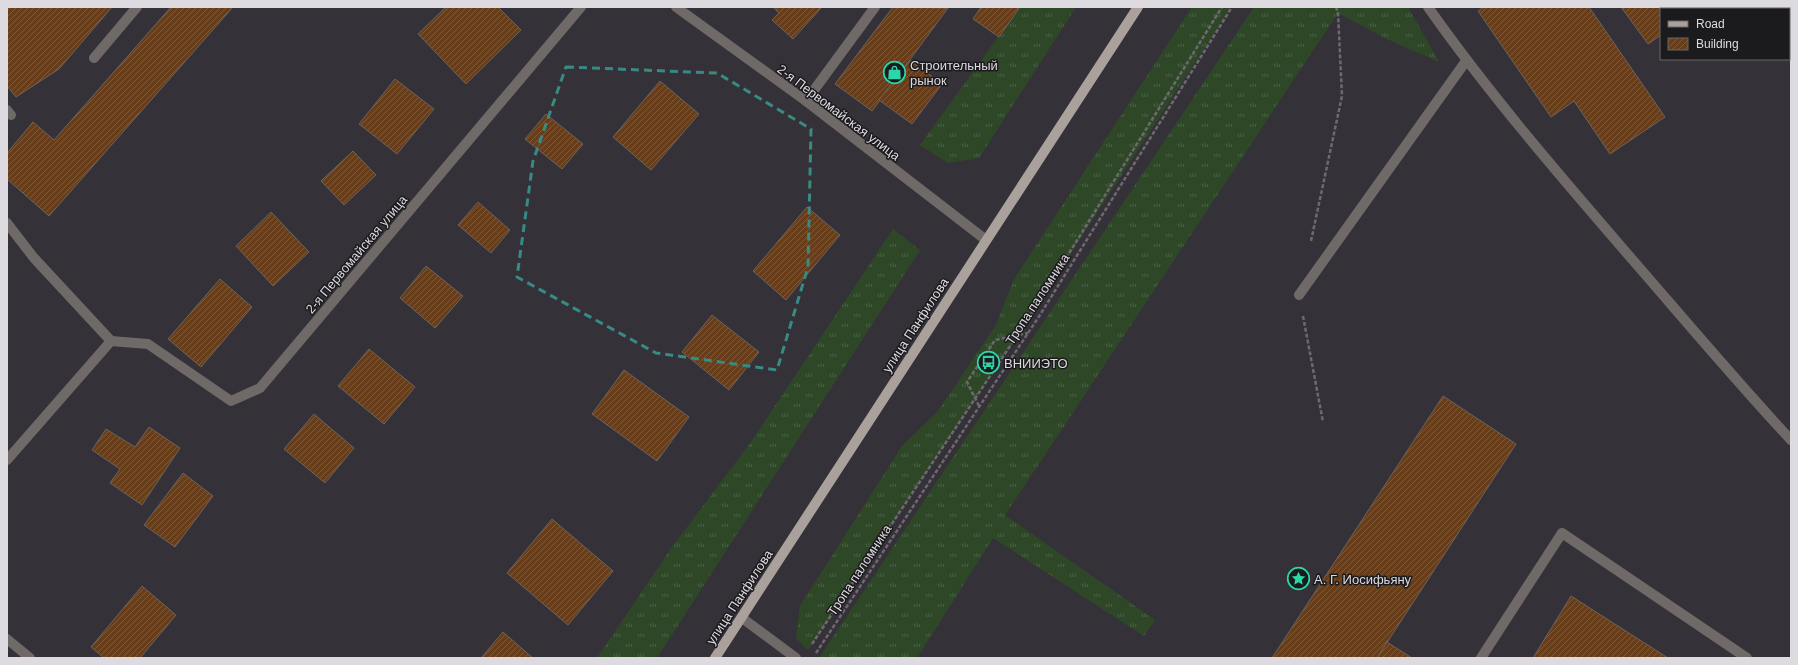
<svg xmlns="http://www.w3.org/2000/svg" width="1798" height="665" viewBox="0 0 1798 665" font-family="Helvetica,sans-serif">
	<style>
		.grass { fill: url(#grass-tufts) }
		.building { fill: url(#building-hatch); stroke: #6c635d }
		.lines { fill: none; stroke-linecap: round; stroke-linejoin: round }
		.path { stroke: #6d696f; stroke-width: 2.5; stroke-dasharray: 4 2; stroke-linecap: butt }
		.lane { stroke: #6f6a68; stroke-width: 10 }
		.street { stroke: #6f6a68; stroke-width: 10 }
		.primary { stroke: #aaa19c; stroke-width: 10 }
		.marked { fill: none; stroke: #388a85; stroke-width: 3; stroke-dasharray: 8 5; stroke-linejoin: round }
		.labels { text-anchor: middle; stroke-width: 3; stroke-linejoin: round; paint-order: stroke }
		.poi-label { font-size: 13px; fill: #dedbe0; stroke: #1b1a1d; text-anchor: start }
		.street-label { font-size: 13px; fill: #dedbe0; stroke: #1b1a1d }
	</style>
	<defs>
		<pattern id="grass-tufts" width="24" height="20" patternUnits="userSpaceOnUse"><rect width="24" height="20" fill="#2e4827"/><path d="M3 7l-1-3M5 7V3M7 7l1-3M15 17l-1-3M17 17v-4M19 17l1-3" fill="none" stroke="#4c6246"/></pattern>
		<pattern id="building-hatch" width="6" height="6" patternUnits="userSpaceOnUse"><rect width="6" height="6" fill="#683d19"/><path d="M-1 1l2-2M0 6l6-6M5 7l2-2" fill="none" stroke="#7d583a"/></pattern>
	</defs>
	<rect width="100%" height="100%" fill="#353138"/>
	<!-- grass -->
	<g class="grass">
		<path d="M 1020,7 L 1076,7 L 979,158 L 948,163 L 920,145 Z"/>
		<path d="M 1192,7 L 1231,7 L 1030,316 L 808,650 L 796,638 L 800,606 L 902,446 L 938,411 L 996,325 L 1014,279 Z"/>
		<path d="M 1254,7 L 1408,7 L 1439,62 L 1387,39 L 1338,13 L 1005,515 L 1155,620 L 1144,636 L 993,538 L 917,658 L 819,658 Z"/>
		<path d="M 893,229 L 920,250 L 657,658 L 597,658 L 670,550 L 751,442 Z"/>
	</g>
	<!-- building -->
	<g class="building">
		<path d="M 7,7 L 112,7 L 59,69 L 16,97 L 7,86 Z"/>
		<path d="M 171,7 L 233,7 L 49,216 L 7,179 L 7,153 L 33,122 L 54,140 Z"/>
		<path d="M 446,7 L 498,7 L 521,30 L 466,84 L 418,34 Z"/>
		<path d="M 773,7 L 822,7 L 793,39 L 772,20 L 779,13 Z"/>
		<path d="M 893,7 L 948,8 L 872,111 L 835,84 Z"/>
		<path d="M 981,7 L 1020,7 L 999,37 L 973,19 Z"/>
		<path d="M 1484,7 L 1589,7 L 1665,117 L 1610,154 L 1574,101 L 1551,117 L 1478,11 Z"/>
		<path d="M 1621,7 L 1699,7 L 1696,9 L 1661,9 L 1661,35 L 1648,44 Z"/>
		<path d="M 910,60 L 942,84 L 912,124 L 879,100 Z"/>
		<path d="M 395,79 L 434,109 L 397,154 L 359,124 Z"/>
		<path d="M 660,81 L 699,114 L 651,170 L 613,137 Z"/>
		<path d="M 546,114 L 583,144 L 562,169 L 525,139 Z"/>
		<path d="M 353,151 L 376,175 L 344,205 L 321,181 Z"/>
		<path d="M 478,202 L 510,230 L 491,253 L 458,225 Z"/>
		<path d="M 807,207 L 840,235 L 786,300 L 753,271 Z"/>
		<path d="M 271,212 L 309,252 L 273,286 L 236,246 Z"/>
		<path d="M 426,266 L 463,296 L 435,328 L 400,298 Z"/>
		<path d="M 220,279 L 252,307 L 201,367 L 168,339 Z"/>
		<path d="M 712,315 L 759,352 L 729,390 L 682,352 Z"/>
		<path d="M 369,349 L 415,387 L 384,424 L 338,386 Z"/>
		<path d="M 624,370 L 689,417 L 657,461 L 592,414 Z"/>
		<path d="M 1443,396 L 1516,444 L 1377,658 L 1272,658 Z"/>
		<path d="M 314,414 L 354,448 L 325,483 L 284,449 Z"/>
		<path d="M 149,427 L 180,448 L 142,505 L 110,483 L 120,469 L 92,450 L 106,429 L 135,447 Z"/>
		<path d="M 183,473 L 213,496 L 175,547 L 144,525 Z"/>
		<path d="M 552,519 L 613,571 L 568,625 L 507,573 Z"/>
		<path d="M 142,586 L 176,615 L 140,658 L 104,658 L 91,647 Z"/>
		<path d="M 1571,596 L 1668,658 L 1533,658 Z"/>
		<path d="M 503,632 L 533,658 L 481,658 Z"/>
		<path d="M 1387,642 L 1412,658 L 1377,658 Z"/>
	</g>
	<g class="lines">
		<!-- path -->
		<g class="path">
			<path d="M 1311,241 L 1342,96 L 1338,13 L 1336,7"/>
			<path d="M 1303,316 L 1323,422"/>
			<path d="M 979,406 L 967,382 L 995,340 L 1028,333"/>
			<path d="M 812,644 L 1030,316 L 1222,7"/>
			<path d="M 816,653 L 1038,318 L 1232,7"/>
		</g>
		<!-- lane -->
		<g class="lane">
			<path d="M 1428,7 C 1490,95 1561,177 1631,258 C 1684,319 1736,381 1791,440"/>
			<path d="M 806,101 L 875,7"/>
			<path d="M 7,110 L 11,115"/>
			<path d="M 1299,295 L 1466,61"/>
			<path d="M 742,618 L 796,658"/>
			<path d="M 7,639 L 30,658"/>
			<path d="M 1481,658 L 1562,533 L 1747,658"/>
		</g>
		<!-- street -->
		<g class="street">
			<path d="M 676,7 L 806,101 L 986,240"/>
			<path d="M 94,58 L 137,7"/>
			<path d="M 7,223 L 34,258 L 111,341 L 148,344 L 231,401 L 260,388 L 581,7"/>
			<path d="M 7,460 L 111,341"/>
		</g>
		<!-- primary -->
		<path class="primary" d="M 715,658 L 1138,7"/>
	</g>
	<!-- marked area -->
	<path class="marked" d="M 566,67 L 717,73 L 811,129 L 808,267 L 777,370 L 656,353 L 517,277 L 533,161 Z"/>
	<!-- icons -->
	<defs>
		<symbol id="shop-ring" viewBox="-11 -11 22 22"><circle r="9.5" fill="#1b1a1d" stroke="#2ed4aa" stroke-width="1.5"/><path d="M-5-2.5h2.3a2.7 3.5 0 0 1 5.4 0H5L5.5 6h-11ZM-1.5-2.5h3a1.5 2.3 0 0 0-3 0Z" fill="#2ed4aa"/></symbol>
		<symbol id="bus-ring" viewBox="-11 -11 22 22"><circle r="9.5" fill="#1b1a1d" stroke="#2ed4aa" stroke-width="1.5"/><path d="M-5-6H5V4H4V6H2V4H-2V6H-4V4H-5ZM-3.5-4V0h7V-4ZM-3.5 1.2v1.5H-2V1.2ZM2 1.2v1.5H3.5V1.2Z" fill="#2ed4aa"/></symbol>
		<symbol id="sight-ring" viewBox="-11 -11 22 22"><circle r="9.5" fill="#1b1a1d" stroke="#2ed4aa" stroke-width="1.5"/><path d="M0-6L1.8-2.2L6-1.7L2.9 1.2L3.7 5.4L0 3.3L-3.7 5.4L-2.9 1.2L-6-1.7L-1.8-2.2Z" fill="#2ed4aa"/></symbol>
	</defs>
	<g fill-rule="evenodd">
		<use href="#shop-ring" x="882" y="60" width="25" height="25"/>
		<use href="#bus-ring" x="976" y="350" width="25" height="25"/>
		<use href="#sight-ring" x="1286" y="566" width="25" height="25"/>
	</g>
	<g class="labels">
		<!-- poi labels -->
		<g class="poi-label">
			<text x="910" y="70">Строительный<tspan x="910" dy="15">рынок</tspan></text>
			<text x="1004" y="368">ВНИИЭТО</text>
			<text x="1314" y="584">А. Г. Иосифьяну</text>
		</g>
		<!-- street labels -->
		<g class="street-label">
			<text transform="translate(839 112) rotate(37)" y="5">2-я Первомайская улица</text>
			<text transform="translate(356 254) rotate(-50)" y="5">2-я Первомайская улица</text>
			<text transform="translate(1037 299) rotate(-57)" y="5">Тропа паломника</text>
			<text transform="translate(915 325) rotate(-57)" y="5">улица Панфилова</text>
			<text transform="translate(859 570) rotate(-57)" y="5">Тропа паломника</text>
			<text transform="translate(739 597) rotate(-57)" y="5">улица Панфилова</text>
		</g>
	</g>
	<!-- border -->
	<rect width="1798" height="665" fill="none" stroke="#dedbe0" stroke-width="16"/>
	<!-- legend -->
	<rect x="1660" y="8" width="130" height="52" fill="#1b1a1d" stroke="#69676b"/>
	<rect x="1668" y="21" width="20" height="6" fill="#aaa19c" stroke="#69676b"/>
	<text x="1696" y="28" font-size="12" fill="#dedbe0">Road</text>
	<rect x="1668" y="38" width="20" height="12" fill="url(#building-hatch)" stroke="#69676b"/>
	<text x="1696" y="48" font-size="12" fill="#dedbe0">Building</text>
</svg>
